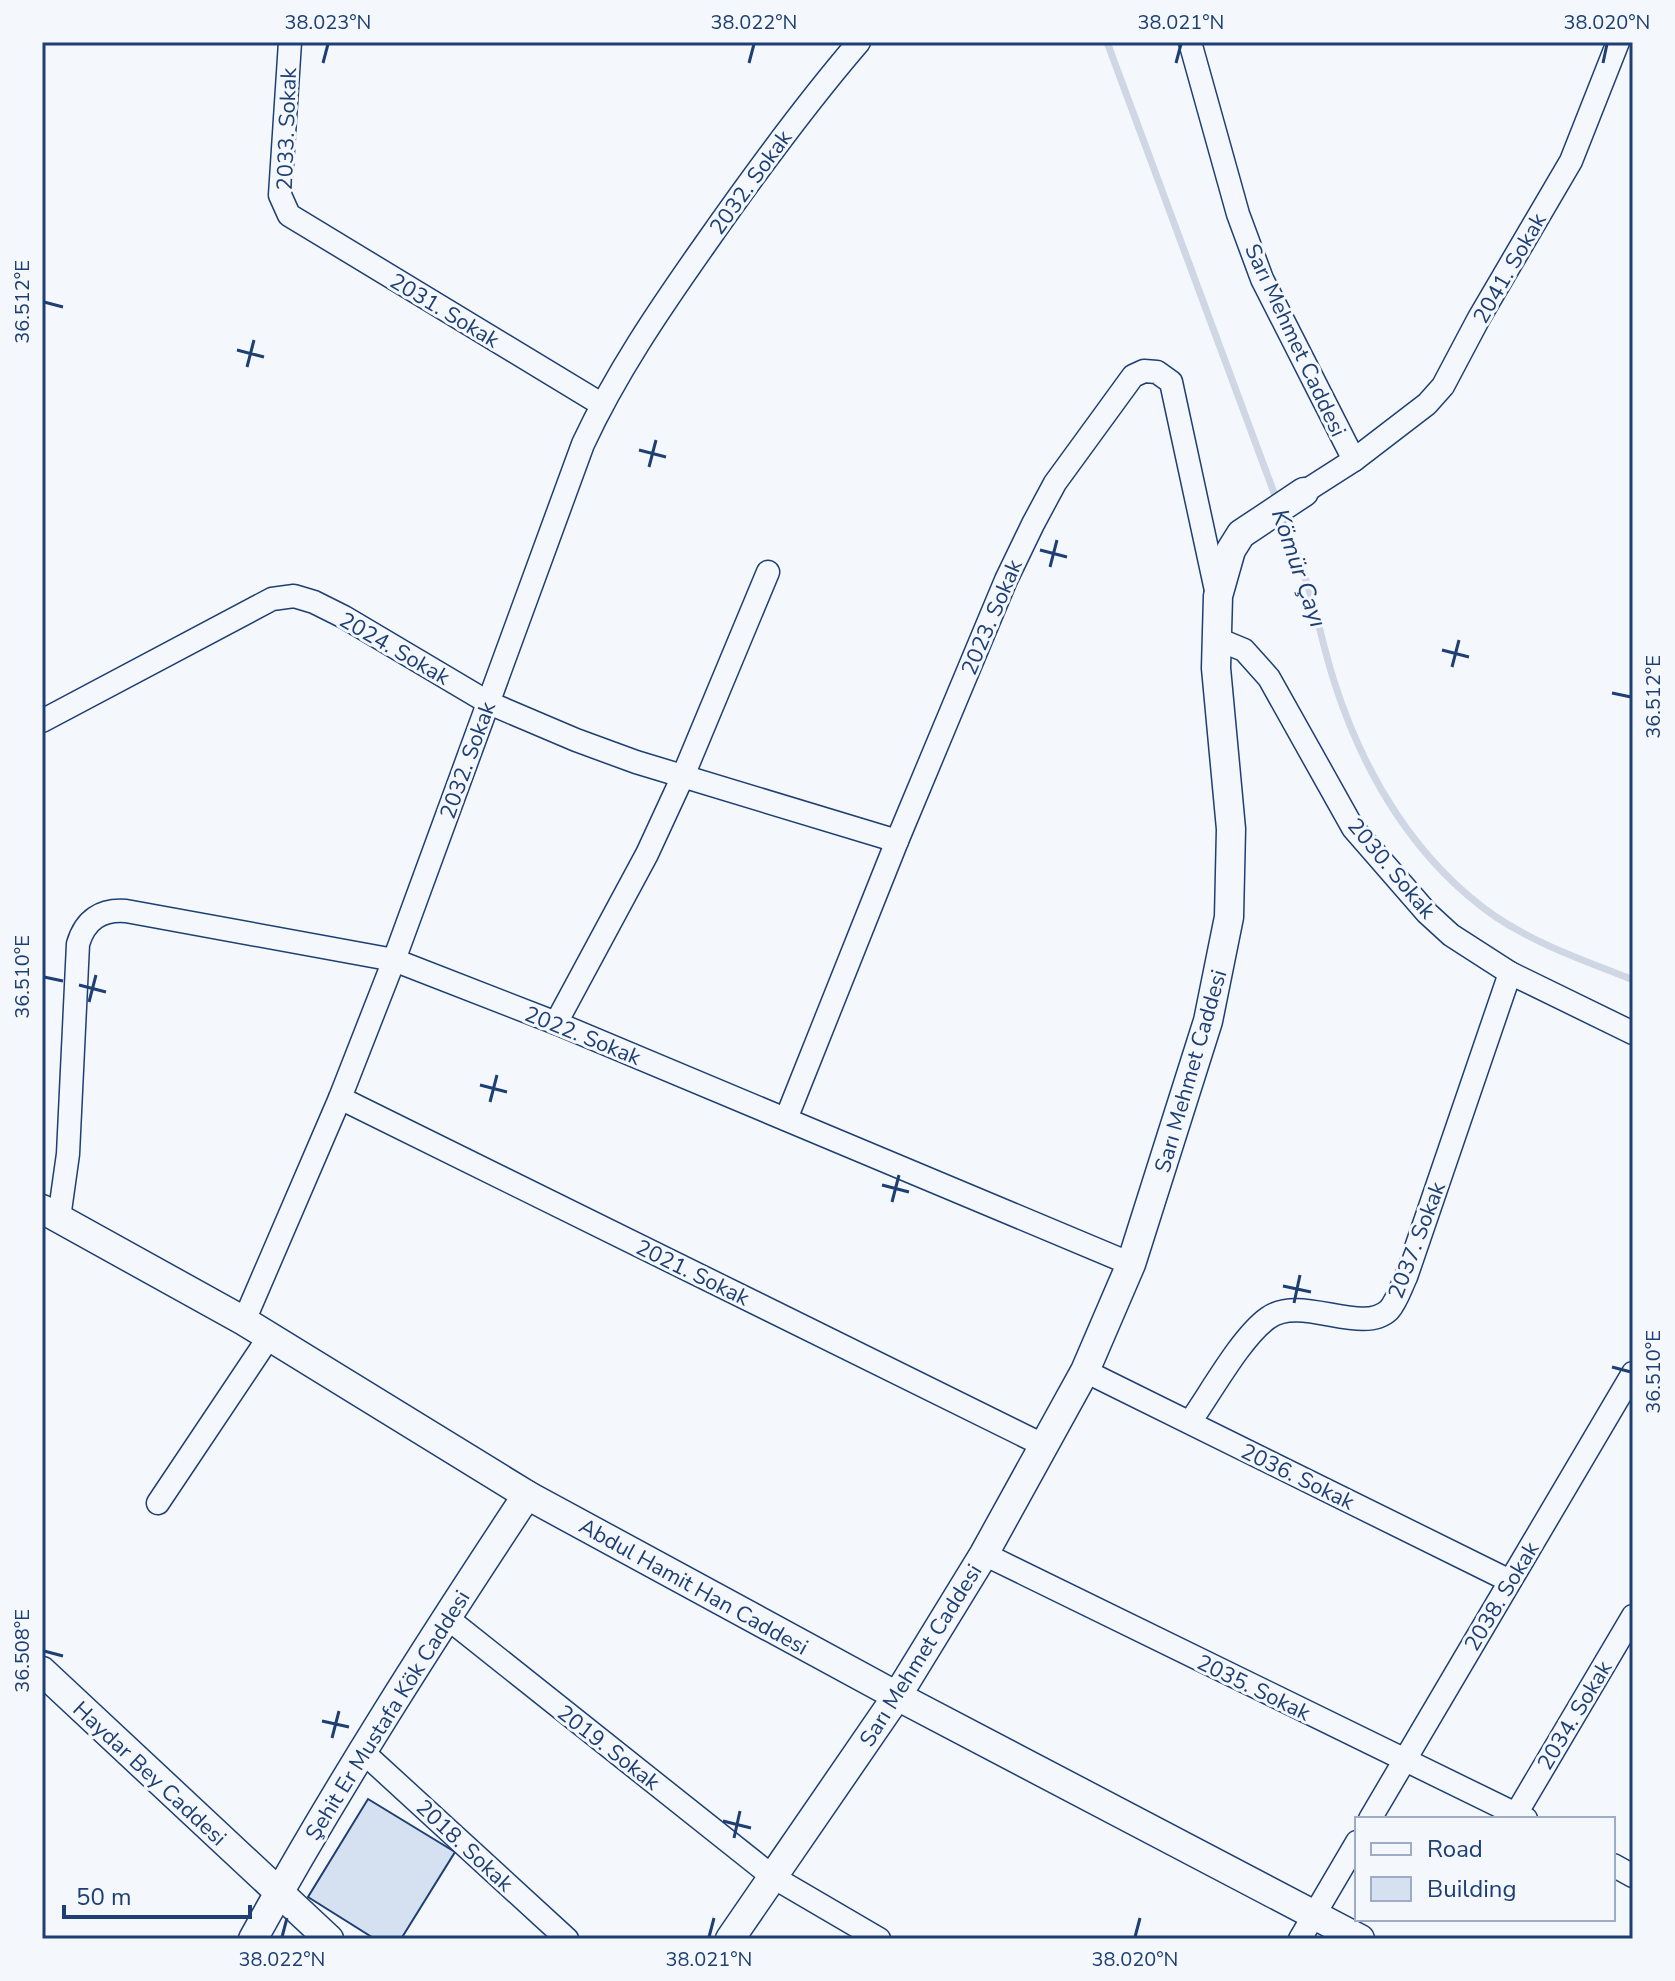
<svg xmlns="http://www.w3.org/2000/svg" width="1675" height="1981" viewBox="0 0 1675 1981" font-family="'Nunito Sans',sans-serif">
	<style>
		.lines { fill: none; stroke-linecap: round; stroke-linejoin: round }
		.stream { stroke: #cfd7e4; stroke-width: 7 }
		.building { fill: #d5e0f0; stroke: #1d3f73; stroke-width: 2 }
		.minor-casing { stroke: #1d3f73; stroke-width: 25 }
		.tertiary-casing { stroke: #1d3f73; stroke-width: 31 }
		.minor { stroke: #f4f7fb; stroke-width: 22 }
		.tertiary { stroke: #f4f7fb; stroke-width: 28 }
		.ticks { fill: none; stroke: #1d3f73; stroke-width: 3 }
		.labels { text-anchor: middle; stroke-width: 6; stroke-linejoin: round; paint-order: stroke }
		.street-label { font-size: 22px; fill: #1d3f73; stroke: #f4f7fb }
		.water-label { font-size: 24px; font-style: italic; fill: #1d3f73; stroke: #f4f7fb }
		.neatline { fill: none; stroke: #1d3f73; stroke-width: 3 }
		.ticks-label { font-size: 20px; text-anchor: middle; fill: #1d3f73 }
	</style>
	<rect width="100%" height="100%" fill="#f4f7fb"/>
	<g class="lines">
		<!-- stream -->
		<g class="stream">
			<path d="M 1107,42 L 1277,501"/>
			<path d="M 1281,513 C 1290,537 1301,562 1308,587 C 1318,618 1324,650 1334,681 C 1363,773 1415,861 1496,917 C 1538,945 1586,961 1633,980"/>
		</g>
	</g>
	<!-- building -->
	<path class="building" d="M 368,1799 L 455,1852 L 401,1939 L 375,1939 L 308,1897 Z"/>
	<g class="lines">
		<defs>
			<g id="minor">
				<path d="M 290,42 L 280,195 L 289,215 L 601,404"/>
				<path d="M 1190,42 L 1238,214 L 1262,279 L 1354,460 L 1304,492"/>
				<path d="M 1354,460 L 1427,404 L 1443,386 L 1479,318 L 1571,161 L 1618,42"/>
				<path d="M 1215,638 L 1244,650 L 1269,678 L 1353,828 L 1427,913 L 1451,935 L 1510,973 L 1633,1033"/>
				<path d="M 42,721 L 272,599 L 294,596 L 314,602 L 344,617 L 489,703 L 576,740 L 636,762 L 897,841"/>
				<path d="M 556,1023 L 647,854 L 683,776 L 768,572"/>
				<path d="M 340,1098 L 1045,1446"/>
				<path d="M 786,1119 L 897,841 L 1006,580 L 1033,524 L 1055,483 L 1133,376 L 1144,371 L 1157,372 L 1171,382 L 1217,595"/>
				<path d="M 59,1218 L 68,1154 L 78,944 C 85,920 101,909 126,911 L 394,960 L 583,444 C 616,373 659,310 704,246 C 753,176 803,107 859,42"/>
				<path d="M 244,1321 L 340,1098 L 394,960 L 556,1023 L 1131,1264"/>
				<path d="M 1085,1371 L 1510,1581"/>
				<path d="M 1190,1422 C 1210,1394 1241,1337 1268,1318 C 1301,1294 1362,1336 1389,1310 C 1397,1301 1401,1287 1406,1277 L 1510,973"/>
				<path d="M 158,1503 L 269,1337"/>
				<path d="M 984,1554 L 1526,1819"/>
				<path d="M 446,1617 L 773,1877 L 879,1939"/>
				<path d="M 363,1752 L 567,1939"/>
				<path d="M 1516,1814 L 1633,1616"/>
				<path d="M 1370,1819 L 1633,1373"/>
				<path d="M 1613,1865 L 1633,1876"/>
				<path d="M 1300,1939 L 1357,1842"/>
			</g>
			<g id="tertiary">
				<path d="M 42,1209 L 244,1321 L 527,1495 L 897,1696 L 1360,1939"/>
				<path d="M 42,1671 L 329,1939"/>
				<path d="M 253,1939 C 337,1787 431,1640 527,1495"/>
				<path d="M 730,1939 L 897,1696 L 984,1554 L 1085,1371 L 1131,1264 L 1208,1021 L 1229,917 L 1231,829 L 1216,668 L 1218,596 L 1231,550 L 1241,534 L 1304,492"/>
			</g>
		</defs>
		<!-- minor casing -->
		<use href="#minor" class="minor-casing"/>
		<!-- tertiary casing -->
		<use href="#tertiary" class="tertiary-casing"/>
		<!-- minor -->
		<use href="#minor" class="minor"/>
		<!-- tertiary -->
		<use href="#tertiary" class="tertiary"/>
	</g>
	<!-- ticks -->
	<path class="ticks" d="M 323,63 L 328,44M 749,63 L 754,44M 1176,63 L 1181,44M 1603,63 L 1607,44M 44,302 L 63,307M 237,350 L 264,357M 247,367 L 254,340M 639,450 L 666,457M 649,467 L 656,440M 1040,550 L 1067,557M 1050,567 L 1057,540M 1442,650 L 1469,657M 1452,667 L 1459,640M 1612,693 L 1631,697M 44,977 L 63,981M 79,985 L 106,992M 89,1002 L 96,975M 480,1085 L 507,1092M 490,1102 L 497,1075M 882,1185 L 909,1192M 892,1202 L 899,1175M 1283,1286 L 1311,1292M 1294,1303 L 1300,1275M 1612,1367 L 1631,1372M 44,1651 L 63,1656M 322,1721 L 349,1727M 332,1738 L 339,1711M 723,1821 L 751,1828M 734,1838 L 740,1811M 282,1937 L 287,1918M 709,1937 L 714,1918M 1135,1937 L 1140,1918"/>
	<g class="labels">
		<!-- street labels -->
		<g class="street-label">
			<text transform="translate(286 129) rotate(-88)" y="8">2033. Sokak</text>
			<text transform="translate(750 182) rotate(-54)" y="8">2032. Sokak</text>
			<text transform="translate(1509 268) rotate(-60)" y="8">2041. Sokak</text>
			<text transform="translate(445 310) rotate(31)" y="8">2031. Sokak</text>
			<text transform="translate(1296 340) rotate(65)" y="8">Sarı Mehmet Caddesi</text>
			<text transform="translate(991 617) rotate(-67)" y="8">2023. Sokak</text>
			<text transform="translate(395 648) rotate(30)" y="8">2024. Sokak</text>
			<text transform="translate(467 760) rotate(-70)" y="8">2032. Sokak</text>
			<text transform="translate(1392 868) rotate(50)" y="8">2030. Sokak</text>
			<text transform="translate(583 1035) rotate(22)" y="8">2022. Sokak</text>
			<text transform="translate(1190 1071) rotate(-74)" y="8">Sarı Mehmet Caddesi</text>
			<text transform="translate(1416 1240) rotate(-69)" y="8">2037. Sokak</text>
			<text transform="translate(693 1272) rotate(26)" y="8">2021. Sokak</text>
			<text transform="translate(1298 1476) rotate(26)" y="8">2036. Sokak</text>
			<text transform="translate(694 1586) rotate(29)" y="8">Abdul Hamit Han Caddesi</text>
			<text transform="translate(1501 1596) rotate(-59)" y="8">2038. Sokak</text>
			<text transform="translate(920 1655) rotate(-58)" y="8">Sarı Mehmet Caddesi</text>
			<text transform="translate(1254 1687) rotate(26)" y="8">2035. Sokak</text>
			<text transform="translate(387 1715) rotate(-58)" y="8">Şehit Er Mustafa Kök Caddesi</text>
			<text transform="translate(1574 1715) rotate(-59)" y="8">2034. Sokak</text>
			<text transform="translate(609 1747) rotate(38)" y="8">2019. Sokak</text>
			<text transform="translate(150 1773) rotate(43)" y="8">Haydar Bey Caddesi</text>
			<text transform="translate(465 1845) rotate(43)" y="8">2018. Sokak</text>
		</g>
		<!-- water labels -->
		<g class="water-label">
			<text transform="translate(1299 568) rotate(71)" y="8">Kömür Çayı</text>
		</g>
	</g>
	<!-- border -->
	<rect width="1675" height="1981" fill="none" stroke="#f4f7fb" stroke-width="88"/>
	<!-- legend -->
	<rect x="1355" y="1817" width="260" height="104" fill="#f4f7fb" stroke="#9eadc5" stroke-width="2"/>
	<rect x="1371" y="1843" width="40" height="12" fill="#f4f7fb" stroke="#9eadc5" stroke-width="2"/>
	<text x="1427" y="1857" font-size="24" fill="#1d3f73">Road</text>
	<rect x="1371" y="1877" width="40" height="24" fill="#d5e0f0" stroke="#9eadc5" stroke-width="2"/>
	<text x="1427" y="1897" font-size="24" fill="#1d3f73">Building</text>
	<!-- scale -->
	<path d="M64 1905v12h186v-12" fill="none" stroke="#1d3f73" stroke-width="4"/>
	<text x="76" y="1905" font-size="24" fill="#1d3f73" stroke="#f4f7fb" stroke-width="6" paint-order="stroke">50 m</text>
	<rect x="44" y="44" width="1587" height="1893" class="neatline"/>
	<g class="ticks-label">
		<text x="328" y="29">38.023°N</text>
		<text x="754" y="29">38.022°N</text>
		<text x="1181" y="29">38.021°N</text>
		<text x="1607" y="29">38.020°N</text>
		<text transform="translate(22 302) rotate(-90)" y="7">36.512°E</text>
		<text transform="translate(1653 697) rotate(-90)" y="7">36.512°E</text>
		<text transform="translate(22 977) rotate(-90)" y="7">36.510°E</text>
		<text transform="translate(1653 1372) rotate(-90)" y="7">36.510°E</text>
		<text transform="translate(22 1651) rotate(-90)" y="7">36.508°E</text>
		<text x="282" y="1966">38.022°N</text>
		<text x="709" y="1966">38.021°N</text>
		<text x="1135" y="1966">38.020°N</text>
	</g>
</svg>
